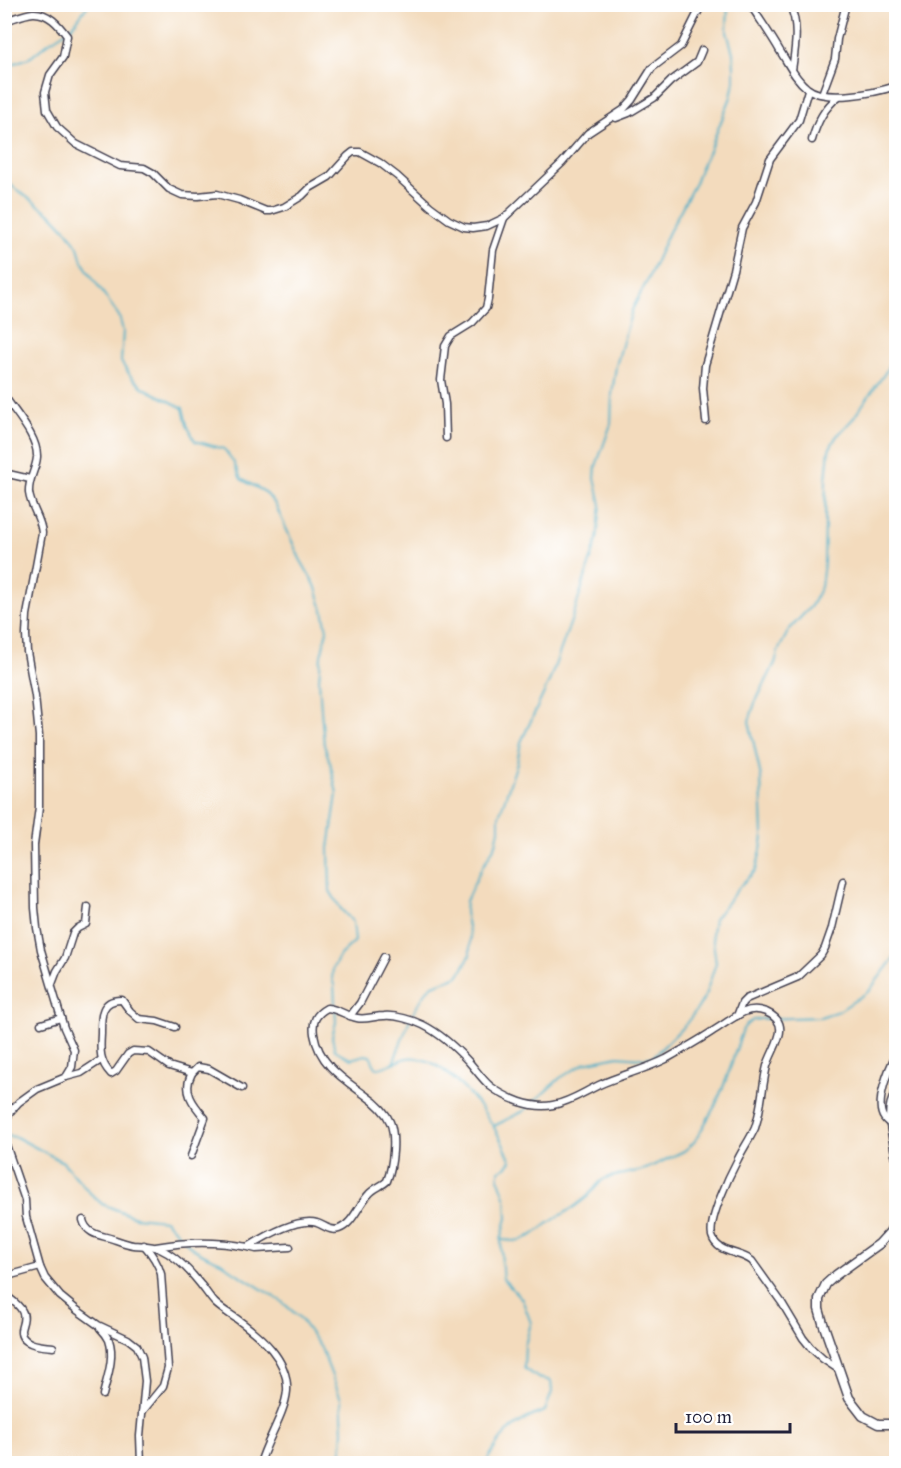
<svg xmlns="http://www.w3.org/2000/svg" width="901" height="1468" viewBox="0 0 901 1468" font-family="'IM FELL Great Primer',serif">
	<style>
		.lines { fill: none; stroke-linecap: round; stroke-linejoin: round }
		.stream { stroke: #47aec7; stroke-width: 2 }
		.minor-casing { stroke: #413e4e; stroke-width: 9 }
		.tertiary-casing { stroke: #413e4e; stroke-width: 11 }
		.minor { stroke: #fff; stroke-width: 6 }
		.tertiary { stroke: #fff; stroke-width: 8 }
	</style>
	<rect width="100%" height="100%" fill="#fff"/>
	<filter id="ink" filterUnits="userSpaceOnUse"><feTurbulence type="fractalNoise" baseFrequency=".0167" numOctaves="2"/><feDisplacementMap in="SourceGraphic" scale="12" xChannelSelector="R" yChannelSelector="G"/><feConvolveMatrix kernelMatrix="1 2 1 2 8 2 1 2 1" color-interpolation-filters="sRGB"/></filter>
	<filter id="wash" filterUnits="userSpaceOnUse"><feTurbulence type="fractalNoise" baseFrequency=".008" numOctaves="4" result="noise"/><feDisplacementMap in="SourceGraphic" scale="24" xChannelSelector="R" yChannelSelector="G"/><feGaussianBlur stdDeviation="1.35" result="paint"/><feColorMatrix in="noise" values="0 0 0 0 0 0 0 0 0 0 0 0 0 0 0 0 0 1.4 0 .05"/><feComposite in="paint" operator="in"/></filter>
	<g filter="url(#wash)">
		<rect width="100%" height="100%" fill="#f3dbbd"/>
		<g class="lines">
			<!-- stream -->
			<g class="stream">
				<path d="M 4,70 L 10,65 L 31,57 L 48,43 L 71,28 L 89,4"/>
				<path d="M 4,178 L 13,187 L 52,215 L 68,232 L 78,247 L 82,261 L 94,280 L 119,316 L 123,331 L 121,362 L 132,378 L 144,388 L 183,408 L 187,425 L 195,441 L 224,449 L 233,461 L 241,479 L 265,492 L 275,504 L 300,559 L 315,585 L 323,610 L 327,630 L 321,656 L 319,680 L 321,710 L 324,745 L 330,762 L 337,794 L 329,848 L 330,891 L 341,909 L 353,922 L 355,941 L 340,955 L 333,968 L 332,979 L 334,985 L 336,1022 L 332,1037 L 335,1050 L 351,1059 L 365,1055 L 370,1056 C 372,1059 374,1066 377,1068 C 380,1070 400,1059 407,1058 C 412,1057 421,1058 425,1060 C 437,1064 447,1072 456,1081 C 482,1105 497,1129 511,1161 L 506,1167 L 499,1171 L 499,1180 L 506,1199 L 507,1218 L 501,1240 L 502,1270 L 503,1279 L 522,1299 L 531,1323 L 525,1345 L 524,1368 L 538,1378 L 551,1381 L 552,1392 L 545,1411 C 526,1418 510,1426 498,1443 C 493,1450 490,1457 485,1464"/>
				<path d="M 896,241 L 896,305"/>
				<path d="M 394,1061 L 411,1016 L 428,989 L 433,985 L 458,976 L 462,970 L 470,955 L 470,937 L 465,912 L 466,901 L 480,871 L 496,844 L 499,830 L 499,816 L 517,763 L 521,742 L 549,682 L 575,610 L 597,540 L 601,505 L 595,478 L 596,466 L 611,424 L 612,394 L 616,366 L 632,310 L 647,281 L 669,232 L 695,183 L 700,169 L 709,151 L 731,97 L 734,82 L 734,67 L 733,53 L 727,32 L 728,4"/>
				<path d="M 494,1126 L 524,1111 L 560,1078 L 585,1063 L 618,1056 L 642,1058 L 653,1057 L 685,1025 L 698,1008 L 705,996 L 716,963 L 712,934 L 714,919 L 741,885 L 756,870 L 761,850 L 763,836 L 761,777 L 749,721 L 755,703 L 775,663 L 779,649 L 789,630 L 811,606 L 821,587 L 824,563 L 826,479 L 829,450 L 836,437 L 852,420 L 885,373 L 893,357 L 896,331"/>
				<path d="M 7,1136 L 16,1137 L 63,1162 L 90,1193 L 102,1204 L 135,1217 L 165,1220 L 192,1248 L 209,1257 L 221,1262 L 233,1271 L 281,1301 L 299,1317 L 321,1348 L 341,1399 L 343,1431 L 341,1464"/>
				<path d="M 502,1240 L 514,1241 L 521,1240 L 533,1235 L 550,1222 L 574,1207 L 587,1197 L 601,1181 L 606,1178 L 646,1169 L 684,1151 L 690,1146 L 695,1141 L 715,1106 L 726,1080 L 743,1029 L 747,1024 L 753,1020 L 760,1019 L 820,1017 L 839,1011 L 869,991 L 896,955"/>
			</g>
		</g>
	</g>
	<g filter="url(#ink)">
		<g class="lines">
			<defs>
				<g id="minor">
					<path d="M 750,4 C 760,20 771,35 780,51 C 788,63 795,79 807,88 C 825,103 875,93 896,86"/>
					<path d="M 789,4 C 800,23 795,50 792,70"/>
					<path d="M 4,21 C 13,19 23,14 33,13 C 48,12 59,25 67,36 L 63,57 L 50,75 L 45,92 L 47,110 L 57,127 L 76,144 L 120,166 L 144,168 L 153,173 L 169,189 L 182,195 L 198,196 L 217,194 L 239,200 L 266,211 L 271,211 L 284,207 L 302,196 L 310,188 L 329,177 L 348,156 L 353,152 L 360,152 L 380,163 L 397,176 L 430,206 L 449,220 L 464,227 L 473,228 L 487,226 L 504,218 L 562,163 L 588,133 L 623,110 L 632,100 L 652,68 L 681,46 L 702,4"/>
					<path d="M 822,94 L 835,59 L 837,39 L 846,4"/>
					<path d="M 616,118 L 629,113 L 654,98 L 671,81 L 697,62 L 702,50"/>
					<path d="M 812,140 C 817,122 824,108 839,96"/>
					<path d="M 4,395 C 14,412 38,436 37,457 C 36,470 28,479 29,493 C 31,508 41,518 42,533 L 27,615 L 26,635 L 27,652 L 35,696 L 39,736 L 39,807 L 34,845 L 35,908 L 37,928 L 41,950 L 64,1028 L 74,1050 L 72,1067 L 66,1077 L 37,1089 L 19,1102 L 9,1113 L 6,1122 L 5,1142 L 25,1200 L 26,1217 L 40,1267 L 45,1278 L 60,1296 L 77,1310 L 98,1325 L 128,1339 L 137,1346 L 142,1357 L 145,1381 L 140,1436 L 141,1464"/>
					<path d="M 706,421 L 703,388 L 705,365 L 733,270 L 742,228 L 756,202 L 770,159 L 799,120 L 808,90"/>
					<path d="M 446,438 L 445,404 L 441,380 L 445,346 L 451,336 L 472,323 L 486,308 L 488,299 L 493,250 L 504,218"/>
					<path d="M 4,473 L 30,479"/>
					<path d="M 52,984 L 57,971 L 65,958 L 73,933 L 78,928 L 86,924 L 88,907"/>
					<path d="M 350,1016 L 360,1003 L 384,957"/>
					<path d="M 737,1016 L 742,1003 L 746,999 L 798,977 L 821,955 L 825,948 L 832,928 L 843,881"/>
					<path d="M 41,1024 L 61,1018"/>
					<path d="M 175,1027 L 157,1021 L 139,1019 L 130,1011 L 122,1000 C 100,999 101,1017 101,1034 C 100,1050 99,1061 111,1074 L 116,1071 L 128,1054 L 133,1051 L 149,1052 L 169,1066 L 192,1073 C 182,1091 193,1104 205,1118 L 191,1156"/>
					<path d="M 192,1073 L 198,1067 L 209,1069 L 242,1088"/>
					<path d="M 66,1077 L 81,1073 L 101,1060"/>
					<path d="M 891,1125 C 889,1123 886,1121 884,1118 C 874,1104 889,1068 896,1055"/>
					<path d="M 83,1220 C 87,1236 103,1235 116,1240 C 122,1242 127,1244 133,1245 C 143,1246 151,1245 160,1249 C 176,1256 190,1271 201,1285 C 206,1291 210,1298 215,1303 C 221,1309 230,1314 237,1319 C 260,1336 289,1359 287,1391 C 285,1414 266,1441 260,1464"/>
					<path d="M 156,1247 C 188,1241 216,1241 248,1247 C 264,1237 298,1217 317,1223 C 324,1225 330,1232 339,1229 C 353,1224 359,1204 369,1194 C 374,1188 382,1186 387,1181 C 393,1166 396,1136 390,1122 C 385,1110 375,1102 365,1095 C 342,1078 319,1064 314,1034 C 312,1021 316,1014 327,1008 C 339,1009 346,1016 357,1018 C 366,1020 375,1016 384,1016 C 396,1015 413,1020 423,1025 C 441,1034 456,1048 469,1062 C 476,1070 482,1079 490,1086 C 507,1099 532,1109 553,1105 C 570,1102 584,1092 599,1085 C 621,1075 644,1070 666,1059 C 682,1050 698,1041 713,1031 C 723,1025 733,1017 744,1012 C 751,1009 758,1009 766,1012 C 794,1024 773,1046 767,1066 C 762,1086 762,1107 755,1128 C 750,1139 743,1149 738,1159 C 730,1174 708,1220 712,1236 C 717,1254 740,1251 752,1261 L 782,1303 L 803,1338 L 811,1348 L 823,1359 L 838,1369"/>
					<path d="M 248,1247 L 256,1249 L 290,1247"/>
					<path d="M 4,1280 L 11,1275 L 40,1267"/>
					<path d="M 4,1294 C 10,1299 19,1304 22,1311 C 26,1317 22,1324 21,1330 C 20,1345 42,1346 53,1347"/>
					<path d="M 100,1328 C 103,1331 107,1336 109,1340 C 115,1357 107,1378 103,1395"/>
					<path d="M 142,1412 L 163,1386 L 168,1368 L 161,1274 C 158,1263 152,1254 144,1245"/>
				</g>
				<g id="tertiary">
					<path d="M 896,1094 C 884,1112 894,1135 896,1155"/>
					<path d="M 896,1221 L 890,1232 L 879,1244 L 836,1275 L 826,1284 L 819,1299 L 819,1309 L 823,1323 L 849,1398 L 863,1416 L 878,1424 L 896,1424"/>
				</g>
			</defs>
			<!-- minor casing -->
			<use href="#minor" class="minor-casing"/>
			<!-- tertiary casing -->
			<use href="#tertiary" class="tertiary-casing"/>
			<!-- minor -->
			<use href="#minor" class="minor"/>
			<!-- tertiary -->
			<use href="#tertiary" class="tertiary"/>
		</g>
	</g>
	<!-- margin -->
	<rect width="901" height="1468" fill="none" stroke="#fff" stroke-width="24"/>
	<!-- scale -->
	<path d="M676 1423v9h114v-9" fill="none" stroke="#22223b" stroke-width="3"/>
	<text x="685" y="1423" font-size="18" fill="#22223b" stroke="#ffffff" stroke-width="4.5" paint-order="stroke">100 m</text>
</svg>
